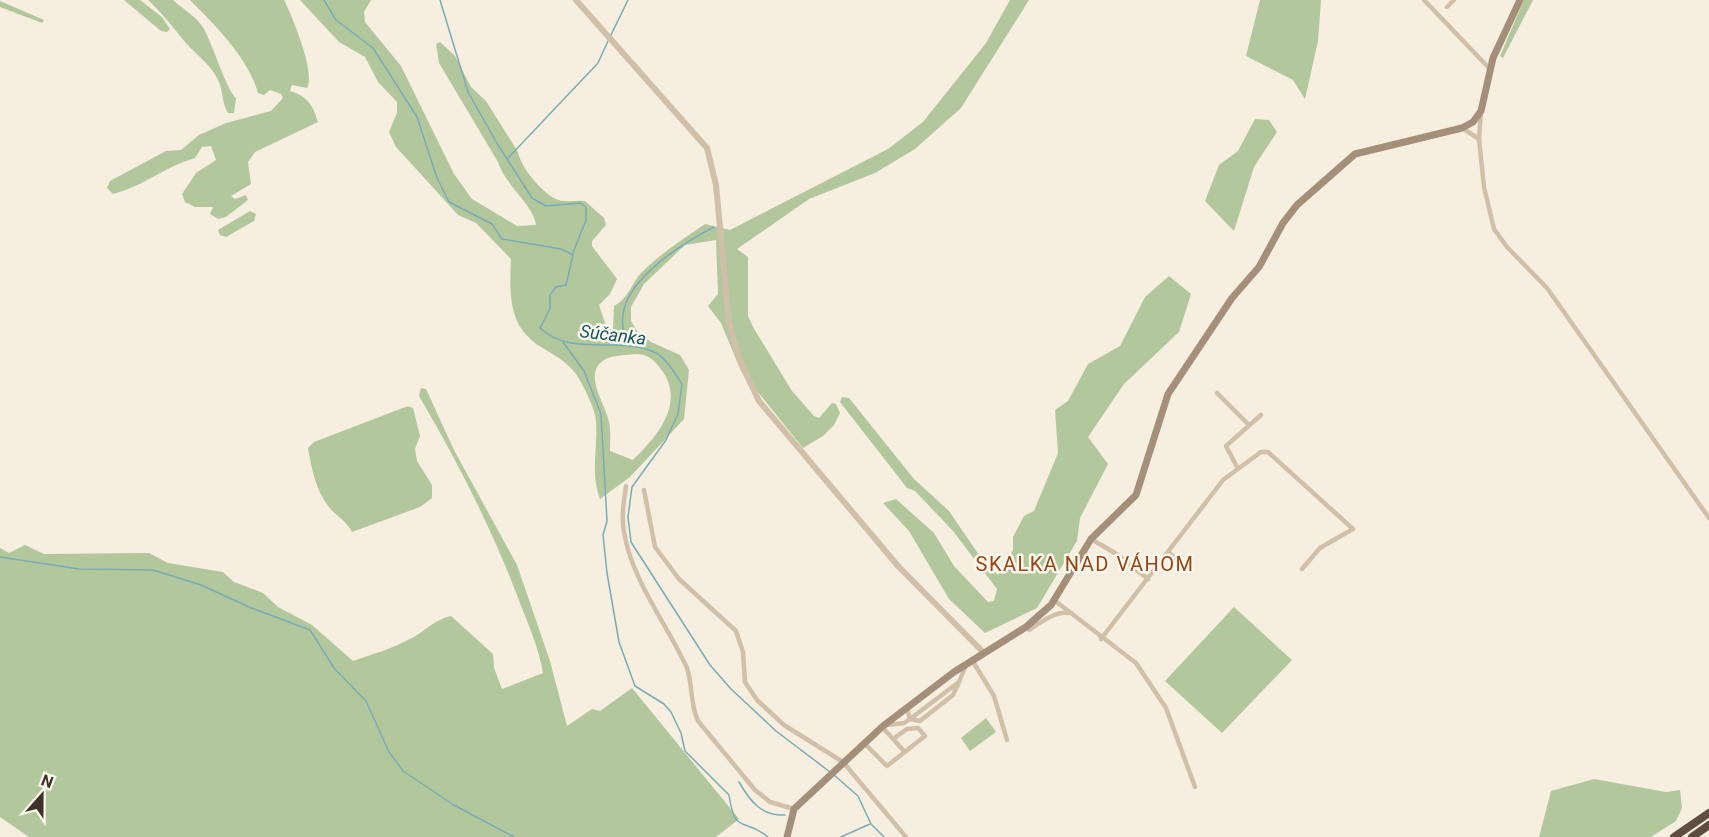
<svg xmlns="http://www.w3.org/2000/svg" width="1709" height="837" viewBox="0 0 1709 837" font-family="Roboto,sans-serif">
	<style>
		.green { fill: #b3c79d; fill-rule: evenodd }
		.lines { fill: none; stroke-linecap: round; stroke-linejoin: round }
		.stream { stroke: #7aacb6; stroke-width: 1.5 }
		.minor { stroke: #d0c0a9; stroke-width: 4.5 }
		.tertiary { stroke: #d0c0a9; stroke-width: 6 }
		.secondary { stroke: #a48f7a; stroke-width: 7 }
		.motorway { stroke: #5e4d40; stroke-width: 8 }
		.labels { text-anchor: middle; stroke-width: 5; stroke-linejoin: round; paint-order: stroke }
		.water-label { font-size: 18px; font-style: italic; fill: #195563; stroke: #fcf7ed }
		.quarter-label { font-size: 20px; letter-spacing: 1.5px; fill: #954618; stroke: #fcf7ed }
	</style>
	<rect width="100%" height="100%" fill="#f6eedf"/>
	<!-- green -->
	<g class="green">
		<path d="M 124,0 L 140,0 L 162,17 L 170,29 L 167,32 L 161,31 Z"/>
		<path d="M 148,0 L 173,0 C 183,9 198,18 204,29 C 213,45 226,89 236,98 L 234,113 L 228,113 C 222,103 223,92 219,82 C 212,65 197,56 185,42 C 173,27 162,13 148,0 Z"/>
		<path d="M 190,0 L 284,0 C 292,16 316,73 307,88 L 292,85 L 290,91 C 307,96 313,105 318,122 L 255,152 L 248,162 L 251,184 L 231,196 L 235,199 L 246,195 L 248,200 L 226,217 L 218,219 L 210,214 L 213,207 L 195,207 L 185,202 L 182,194 L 196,173 L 216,160 L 211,146 L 202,147 L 195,158 C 166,166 142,187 113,194 L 107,188 L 110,181 L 166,151 L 181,150 L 199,135 L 226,123 L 271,111 L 283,98 L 281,94 L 270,90 L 264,95 L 258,93 C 249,59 215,25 190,0 Z"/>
		<path d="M 300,0 L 371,0 L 364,12 L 365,22 L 401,66 L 454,174 L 472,199 L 517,226 L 536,225 C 534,205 506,187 498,162 L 439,63 L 436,44 L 440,42 L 455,56 L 471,87 L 486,101 L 518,152 C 520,166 542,193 556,199 C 563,203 577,200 585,201 L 604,218 L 606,225 L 592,241 L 592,246 L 617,279 L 610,294 L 599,305 L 607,329 L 613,329 L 614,306 C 629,298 631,284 641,273 C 660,254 683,239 705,224 L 730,230 L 888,149 L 923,122 L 986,43 L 1010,0 L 1029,0 L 961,108 L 915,149 L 875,173 L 809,199 L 737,249 L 748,257 L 748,316 L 753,327 L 792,391 L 814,416 L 819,418 L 832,403 L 836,404 L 840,413 L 834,425 L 823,436 L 803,448 L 741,371 L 721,323 L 708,306 L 718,294 L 716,240 L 685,245 L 644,284 L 631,307 L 631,321 L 637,331 L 651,342 L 680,355 L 689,370 L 684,419 L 630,477 L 600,499 C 590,471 598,450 596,421 C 595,410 588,396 583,386 C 568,353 540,354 523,331 C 508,311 510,283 511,259 L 476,223 L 458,215 L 396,147 L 389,132 L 397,113 L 397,102 L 378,82 L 365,57 L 339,42 ZM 637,354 C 647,354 654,360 660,368 C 687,401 658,436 633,460 L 610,451 C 610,441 611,431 609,422 C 606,404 582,374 604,360 C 612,355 627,355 637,354 Z"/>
		<path d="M 1260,0 L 1321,0 L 1318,41 L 1305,99 L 1293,80 L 1246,56 Z"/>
		<path d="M 1524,0 L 1533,0 L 1503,58 L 1500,56 Z"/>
		<path d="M 0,1 L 44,20 L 42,23 L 0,7 Z"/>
		<path d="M 1255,119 L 1269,120 L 1277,132 L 1254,167 L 1234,231 L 1205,201 L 1219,165 L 1238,151 Z"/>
		<path d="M 250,211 L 256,214 L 254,221 L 226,237 L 220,235 L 218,230 Z"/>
		<path d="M 1169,276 L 1191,294 L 1179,332 L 1124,384 L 1088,437 L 1108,464 L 1080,518 L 1077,541 L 1037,608 L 985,633 L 949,599 L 909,531 L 883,503 L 896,499 L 934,533 L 954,566 L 988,602 L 994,601 L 997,589 L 953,531 L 915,491 L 907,488 L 840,402 L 842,397 L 849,398 L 914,479 L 949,511 L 979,555 L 998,575 L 1013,550 L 1013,537 L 1024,516 L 1034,511 L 1058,453 L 1055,410 L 1068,401 L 1088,364 L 1120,346 L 1145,297 Z"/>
		<path d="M 421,388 L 426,389 L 454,450 L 517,565 L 550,661 L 567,726 L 592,709 L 600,711 L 632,688 L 739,819 L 716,837 L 29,837 L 0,817 L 0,548 L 9,553 L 25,545 L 44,554 L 149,553 L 168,563 L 223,572 L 234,582 L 263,593 L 278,607 L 312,625 L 353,661 C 373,654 391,649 410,639 C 424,632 435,619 451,616 L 493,654 L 494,668 L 502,689 L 543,673 C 539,649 529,626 520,603 C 493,531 458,462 419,396 Z"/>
		<path d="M 408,406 L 413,408 L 420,436 L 415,449 L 417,461 L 432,485 L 432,498 L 420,507 L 352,532 C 346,520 337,517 329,507 C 315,489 312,469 308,448 L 314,442 Z"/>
		<path d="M 1234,607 L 1292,660 L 1222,733 L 1165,681 Z"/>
		<path d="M 986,718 L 996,732 L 970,751 L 961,738 Z"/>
		<path d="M 1594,779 L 1666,792 L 1680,790 L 1682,808 L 1676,821 L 1651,837 L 1539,837 L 1551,791 Z"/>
	</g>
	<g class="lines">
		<!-- stream -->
		<g class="stream">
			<path d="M 324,0 L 336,20 L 373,48 L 417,117 L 437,178 L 449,202 L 492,224 L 502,239 L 561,249 L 573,255 L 566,285 L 556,287 L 550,295 L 550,309 L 540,328 C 573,358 619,335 656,353 C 667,359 675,374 682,384 L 678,414 L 666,440 L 632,487 L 628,517 L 631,542 L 710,665 L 731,689 L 776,731 L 830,772"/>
			<path d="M 440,0 L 468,92 L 498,145 L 532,198 L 546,206 L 580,203 L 586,207 L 586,220 L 572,255"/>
			<path d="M 610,37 L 628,0"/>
			<path d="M 508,158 L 598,63 L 608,41"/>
			<path d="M 563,342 L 584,371 L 601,414 L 607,521 L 603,535 L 607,573 L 619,642 L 635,686 L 664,704 L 671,712 L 681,733 L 685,751 L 729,795 C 735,836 743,816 768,837"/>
			<path d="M 629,347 C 625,337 621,327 623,315 C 627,278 683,243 714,227"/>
			<path d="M 0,557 L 79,569 L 153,570 L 201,585 L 249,607 L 310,630 L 334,668 L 366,701 L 389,752 L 403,771 L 452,804 L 514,837"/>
			<path d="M 834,775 L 858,796 L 871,824 L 884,837"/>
			<path d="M 739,782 C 750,801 761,816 785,815"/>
			<path d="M 841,837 L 870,824"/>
		</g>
		<!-- minor -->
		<g class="minor">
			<path d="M 1424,0 L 1490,69"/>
			<path d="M 1447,7 L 1454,0"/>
			<path d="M 1481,111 L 1479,139 L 1484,187 L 1494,229 L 1507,247 L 1547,288 L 1709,518"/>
			<path d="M 1462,128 L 1479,139"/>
			<path d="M 1217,393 L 1249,425"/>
			<path d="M 1237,467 L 1226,446 L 1261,415"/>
			<path d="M 626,486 C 624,501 621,517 624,532 C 632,581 667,624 687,668 C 693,686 690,705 698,721 L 755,790 L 770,802 L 794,809"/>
			<path d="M 644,490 L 655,547 L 679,579 L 736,631 L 743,652 L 745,682 L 757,700 L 784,725 L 843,762 L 906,837"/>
			<path d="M 1091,539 L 1115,553 L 1148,579"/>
			<path d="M 1168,552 L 1190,570"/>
			<path d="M 1054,600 L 1136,663 L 1166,708 L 1195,787"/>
			<path d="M 1026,627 L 1029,630 C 1040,623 1055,611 1068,613"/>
			<path d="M 1101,639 L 1223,480 L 1261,452 L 1268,452 L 1353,529 L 1320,548 L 1302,569"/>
			<path d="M 972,660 L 994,696 L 1007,740"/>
			<path d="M 907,708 L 910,719 L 920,721 L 953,695 L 959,682"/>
			<path d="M 886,725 L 904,723 L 910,719 L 959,682 L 966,665"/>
			<path d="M 882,727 L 904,751"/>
			<path d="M 864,743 L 887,766 L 925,736 L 918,728 L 907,729 L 893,739"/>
		</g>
		<!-- tertiary -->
		<path class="tertiary" d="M 576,0 L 707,148 L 716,185 L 729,323 L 740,361 L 759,401 L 898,566 L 984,653"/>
		<!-- secondary -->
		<path class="secondary" d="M 787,837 L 794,809 L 883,726 L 954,672 L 1026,627 L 1051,605 L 1091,539 L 1136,495 L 1168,394 L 1232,298 L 1259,267 L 1283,223 L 1297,205 L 1355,154 L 1462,128 L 1473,122 L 1481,111 L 1493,58 L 1520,0"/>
		<!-- motorway -->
		<g class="motorway">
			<path d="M 1674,837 L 1709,813"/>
			<path d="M 1692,837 L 1709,825"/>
		</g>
	</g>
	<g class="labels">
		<!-- water labels -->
		<g class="water-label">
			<text transform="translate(613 335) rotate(7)" y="6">Súčanka</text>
		</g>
		<!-- quarter labels -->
		<g class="quarter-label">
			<text x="1085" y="571">SKALKA NAD VÁHOM</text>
		</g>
	</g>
	<!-- north arrow -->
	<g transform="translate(42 795) rotate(21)" stroke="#fcf7ed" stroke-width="4.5" paint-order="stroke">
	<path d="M0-4.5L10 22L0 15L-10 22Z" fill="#3c3229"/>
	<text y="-9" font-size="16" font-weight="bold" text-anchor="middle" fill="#3c3229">N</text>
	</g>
</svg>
